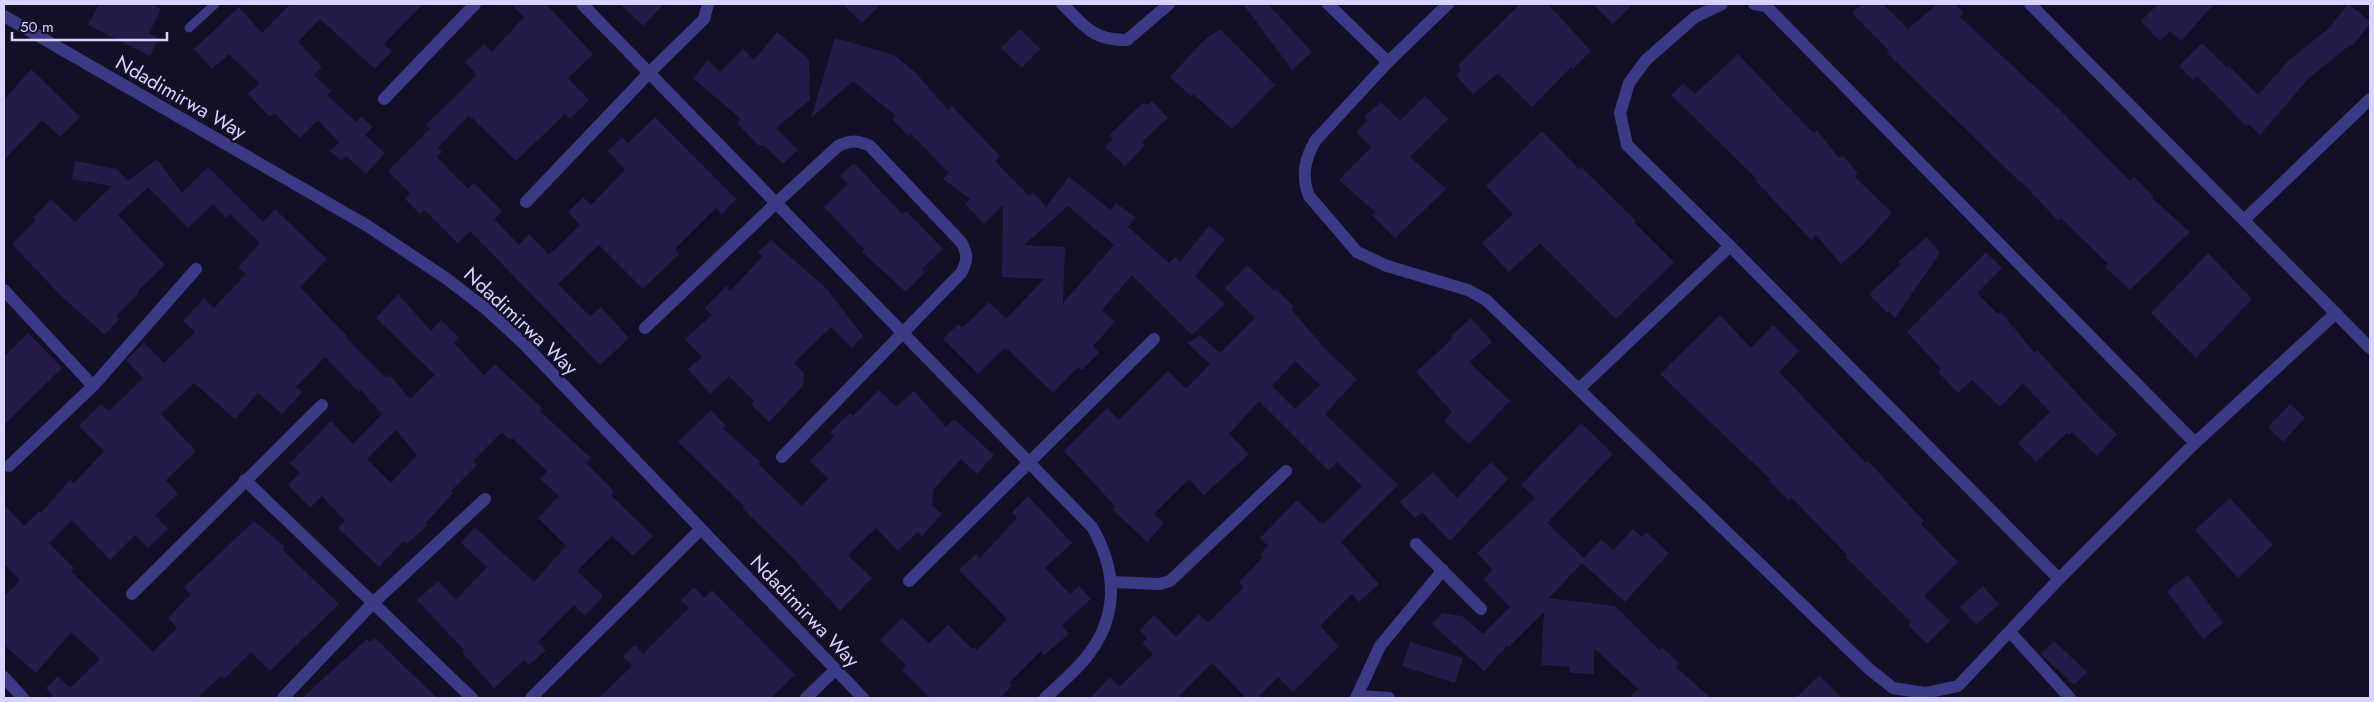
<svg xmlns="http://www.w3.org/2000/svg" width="2374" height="702" viewBox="0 0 2374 702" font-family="Jost,sans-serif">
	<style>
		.building { fill: #241b47; fill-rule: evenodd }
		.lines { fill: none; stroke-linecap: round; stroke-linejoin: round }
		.lane { stroke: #3d3a85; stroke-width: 9 }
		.street { stroke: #3d3a85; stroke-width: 12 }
		.labels { text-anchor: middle; stroke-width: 5; stroke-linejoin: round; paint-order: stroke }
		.street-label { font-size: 20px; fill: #d9d4ff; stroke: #130f26 }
	</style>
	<rect width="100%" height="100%" fill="#130f26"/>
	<!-- building -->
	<g class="building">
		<path d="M 99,4 L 151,4 L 161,9 L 149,33 L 159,38 L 150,56 L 88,25 Z"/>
		<path d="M 290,4 L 423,4 L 384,44 L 392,51 L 375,69 L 320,19 L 298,42 L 322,67 L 314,75 L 331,91 L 327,95 L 356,122 L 361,116 L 373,127 L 365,135 L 385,153 L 366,174 L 346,156 L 341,161 L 330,151 L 339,142 L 318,120 L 300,138 L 274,113 L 270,117 L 248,94 L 259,83 L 229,54 L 212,69 L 194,49 L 239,7 L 262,33 Z"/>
		<path d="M 511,4 L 546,4 L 593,54 L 568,78 L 589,100 L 570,119 L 565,114 L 516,161 L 469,115 L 438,147 L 442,152 L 437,157 L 468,189 L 474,183 L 502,211 L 494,219 L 519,245 L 529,234 L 549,255 L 580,225 L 568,212 L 583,197 L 591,205 L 625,170 L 608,151 L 622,137 L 628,143 L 655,117 L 736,199 L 722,214 L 716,208 L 675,249 L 679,254 L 643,289 L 599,245 L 558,284 L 590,316 L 601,307 L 629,338 L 600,365 L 470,231 L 458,244 L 425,210 L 420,214 L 405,199 L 410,193 L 388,171 L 430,129 L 426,125 L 477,75 L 465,62 L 484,44 L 492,52 L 524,17 Z"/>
		<path d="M 620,4 L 664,4 L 643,26 Z"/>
		<path d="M 843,4 L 881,4 L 862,23 Z"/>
		<path d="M 1243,4 L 1268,4 L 1312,52 L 1292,70 Z"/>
		<path d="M 1520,4 L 1548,4 L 1591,51 L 1573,69 L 1571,67 L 1532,107 L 1498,73 L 1473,94 L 1455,75 L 1461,71 L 1458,65 Z"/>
		<path d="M 1593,4 L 1633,4 L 1613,24 Z"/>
		<path d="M 1862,4 L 1883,4 L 1908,29 L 1937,4 L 1955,4 L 1964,13 L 1960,17 L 2058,108 L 2130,181 L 2134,177 L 2154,196 L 2152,198 L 2190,232 L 2130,290 L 2105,267 L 2108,264 L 2061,218 L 2058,221 L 2021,181 L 2020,182 L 1887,53 L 1889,51 L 1852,13 Z"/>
		<path d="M 2158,4 L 2214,4 L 2181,41 L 2170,31 L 2160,41 L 2141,21 Z"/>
		<path d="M 2348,4 L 2370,21 L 2370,24 L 2352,46 L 2350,45 L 2309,78 L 2260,135 L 2248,124 L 2246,126 L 2197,76 L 2193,80 L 2179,66 L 2202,43 L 2227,68 L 2229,66 L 2257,94 L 2260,93 L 2288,61 L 2329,28 Z"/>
		<path d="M 1020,29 L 1040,49 L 1022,68 L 1001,48 Z"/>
		<path d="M 1220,29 L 1275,85 L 1232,129 L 1193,94 L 1191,96 L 1170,77 L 1202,42 Z"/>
		<path d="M 777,32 L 809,59 L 810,100 L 776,128 L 798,150 L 783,164 L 765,146 L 758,145 L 737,123 L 741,119 L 693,78 L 708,60 L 720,72 L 743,49 L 754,60 Z"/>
		<path d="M 835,38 L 894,55 L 916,73 L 948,110 L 952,106 L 1000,156 L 995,161 L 1029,196 L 1033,192 L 1046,207 L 1069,177 L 1111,210 L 1116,203 L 1135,217 L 1128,227 L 1169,263 L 1175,257 L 1180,262 L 1209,226 L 1225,239 L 1195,276 L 1225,304 L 1192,335 L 1132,275 L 1102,310 L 1115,322 L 1093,346 L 1099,353 L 1082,370 L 1078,367 L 1053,393 L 1005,347 L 978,374 L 943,339 L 958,324 L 962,328 L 989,302 L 1006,319 L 1044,279 L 1002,277 L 1003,205 L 984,224 L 965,204 L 970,199 L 943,179 L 949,173 L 910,133 L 908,136 L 892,119 L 896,116 L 853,81 L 811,118 ZM 1068,206 L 1114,245 L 1063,303 L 1065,247 L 1024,245 Z"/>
		<path d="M 1738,54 L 1813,133 L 1817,130 L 1839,158 L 1842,155 L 1858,173 L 1855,177 L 1892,213 L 1861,247 L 1841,264 L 1816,235 L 1811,240 L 1755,180 L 1757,179 L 1671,95 L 1683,83 L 1695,94 Z"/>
		<path d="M 31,69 L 80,117 L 60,137 L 42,120 L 4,160 L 4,100 Z"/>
		<path d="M 1425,96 L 1448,119 L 1410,157 L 1446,189 L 1395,238 L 1372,215 L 1375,212 L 1339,180 L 1371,147 L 1356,132 L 1367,121 L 1364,117 L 1381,102 L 1400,121 Z"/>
		<path d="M 1152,101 L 1168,118 L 1142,142 L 1145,145 L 1125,166 L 1105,147 L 1113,139 L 1109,135 L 1143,103 L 1147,105 Z"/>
		<path d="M 1542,131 L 1579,169 L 1581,167 L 1636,221 L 1634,222 L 1674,262 L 1616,319 L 1540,243 L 1509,272 L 1482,243 L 1513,214 L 1486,186 Z"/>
		<path d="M 157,159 L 182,193 L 208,167 L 263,222 L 275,209 L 327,259 L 300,287 L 347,336 L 346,338 L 386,378 L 389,374 L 410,399 L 435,375 L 376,318 L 398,294 L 431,331 L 441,320 L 459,338 L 454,343 L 484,375 L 495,364 L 542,408 L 540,411 L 591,458 L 586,463 L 614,491 L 611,495 L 653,536 L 633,556 L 612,536 L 577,571 L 603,596 L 585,616 L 574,605 L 538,642 L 546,651 L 528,665 L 524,660 L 494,688 L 462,652 L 464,650 L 417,600 L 438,581 L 456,600 L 487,567 L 461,543 L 475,527 L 534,582 L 566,546 L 538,518 L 559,496 L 540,479 L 547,471 L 512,438 L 510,440 L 502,432 L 473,461 L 477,465 L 451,491 L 453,493 L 426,523 L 428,525 L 407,544 L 403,541 L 379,567 L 338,528 L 345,521 L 322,496 L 310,508 L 288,485 L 300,473 L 290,463 L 331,421 L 353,444 L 382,414 L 361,390 L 359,392 L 325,357 L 296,387 L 302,392 L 282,414 L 258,393 L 235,419 L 194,383 L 161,414 L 196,451 L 166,480 L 178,494 L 155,515 L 168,529 L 148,548 L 135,535 L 110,560 L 72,520 L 49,543 L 74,568 L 71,571 L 153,652 L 177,628 L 168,618 L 191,594 L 184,587 L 254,521 L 285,547 L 283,550 L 339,604 L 270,671 L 251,652 L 224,679 L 221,676 L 197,698 L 55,698 L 46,688 L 58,676 L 70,688 L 100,659 L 71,632 L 36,673 L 4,645 L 4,597 L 20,580 L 4,564 L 4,504 L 24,526 L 39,511 L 41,513 L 70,480 L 74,483 L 104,451 L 79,426 L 101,404 L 109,411 L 143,378 L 126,360 L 144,343 L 164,363 L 195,332 L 183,321 L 204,298 L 214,308 L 246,274 L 238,267 L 260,243 L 230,214 L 226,218 L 213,204 L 188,228 L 148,187 L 118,215 L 165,265 L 137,292 L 138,294 L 116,316 L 119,319 L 105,335 L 60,295 L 12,244 L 36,220 L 33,218 L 51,199 L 75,222 L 112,186 L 72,179 L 75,161 L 117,169 L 128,181 ZM 396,430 L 417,455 L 391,483 L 367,459 Z"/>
		<path d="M 854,163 L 902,214 L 906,211 L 943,249 L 922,269 L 925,272 L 906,292 L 862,252 L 864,249 L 824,207 L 848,184 L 840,176 Z"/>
		<path d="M 1927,237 L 1940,253 L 1895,318 L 1889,311 L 1887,313 L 1869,294 L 1901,264 L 1898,262 Z"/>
		<path d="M 771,240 L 826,288 L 863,336 L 852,348 L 831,327 L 794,363 L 804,373 L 803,386 L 769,422 L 751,405 L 754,401 L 729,376 L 710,394 L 688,369 L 702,357 L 685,339 L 712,315 L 705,308 L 726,286 L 730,291 L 762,257 L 758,252 Z"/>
		<path d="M 1986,252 L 2002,268 L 1977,293 L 1998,314 L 2001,312 L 2034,352 L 2037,350 L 2100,418 L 2117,434 L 2097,456 L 2072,432 L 2069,435 L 2067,433 L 2036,462 L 2018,443 L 2050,412 L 2023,383 L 2000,407 L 1972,380 L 1958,393 L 1938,372 L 1941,369 L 1907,332 Z"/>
		<path d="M 2208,253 L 2252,299 L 2196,358 L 2151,313 Z"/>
		<path d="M 1247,265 L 1274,291 L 1276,289 L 1294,307 L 1292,310 L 1326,350 L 1357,379 L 1325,414 L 1398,485 L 1341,542 L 1379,584 L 1359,602 L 1352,594 L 1320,626 L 1339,646 L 1293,692 L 1278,677 L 1257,698 L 1246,698 L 1212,663 L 1177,698 L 1090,698 L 1110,677 L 1119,687 L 1153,654 L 1142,643 L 1147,638 L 1140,630 L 1154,615 L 1176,637 L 1199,614 L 1208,623 L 1244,587 L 1239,582 L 1263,557 L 1260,554 L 1268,546 L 1260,538 L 1297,500 L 1323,525 L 1362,486 L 1337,462 L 1329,471 L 1259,401 L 1229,434 L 1249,454 L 1204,495 L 1189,479 L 1154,514 L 1164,523 L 1147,542 L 1113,510 L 1116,507 L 1064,451 L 1107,408 L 1119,420 L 1168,371 L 1186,389 L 1210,364 L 1187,343 L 1200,335 L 1220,353 L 1255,318 L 1225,288 ZM 1295,361 L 1320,385 L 1295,409 L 1272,386 Z"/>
		<path d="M 1720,315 L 1751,348 L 1773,325 L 1799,351 L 1779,372 L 1866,463 L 1868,461 L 1924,521 L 1921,524 L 1958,562 L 1924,596 L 1950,621 L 1927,644 L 1908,625 L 1911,622 L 1846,557 L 1847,555 L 1792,498 L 1789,501 L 1769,481 L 1771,480 L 1660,374 Z"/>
		<path d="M 1471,318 L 1492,342 L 1469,362 L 1510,401 L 1469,444 L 1444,421 L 1452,412 L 1416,372 L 1453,338 L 1451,336 Z"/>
		<path d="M 28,333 L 62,368 L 4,425 L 4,357 Z"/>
		<path d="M 879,390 L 896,407 L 914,391 L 946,427 L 954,419 L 994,455 L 977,474 L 961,459 L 933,490 L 932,505 L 942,514 L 922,536 L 918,532 L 898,551 L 876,528 L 848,555 L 872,578 L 840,611 L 791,556 L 742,508 L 744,506 L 678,442 L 711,410 L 726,426 L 723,428 L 760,462 L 758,464 L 802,506 L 828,478 L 810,461 L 834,437 L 830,432 L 850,413 L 853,416 Z"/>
		<path d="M 2290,404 L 2305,418 L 2283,442 L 2268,427 Z"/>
		<path d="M 1581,423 L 1613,454 L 1547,523 L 1584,558 L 1601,539 L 1613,550 L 1633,529 L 1642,537 L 1646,532 L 1669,553 L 1625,602 L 1582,563 L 1549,598 L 1615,606 L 1659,650 L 1662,647 L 1679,663 L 1676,667 L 1711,698 L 1629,698 L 1638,689 L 1594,648 L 1594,674 L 1570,673 L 1570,667 L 1541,665 L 1544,612 L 1509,647 L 1507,646 L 1484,671 L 1432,624 L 1442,613 L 1462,616 L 1483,634 L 1510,607 L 1483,579 L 1493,570 L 1477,553 L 1535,498 L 1521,485 Z"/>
		<path d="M 1491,462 L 1508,479 L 1450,541 L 1422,512 L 1415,518 L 1400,502 L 1433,472 L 1457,498 Z"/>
		<path d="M 1028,496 L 1072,543 L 1045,568 L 1070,594 L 1079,586 L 1091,599 L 1062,625 L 1069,634 L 1044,655 L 1041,651 L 1009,683 L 1012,686 L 1000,698 L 930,698 L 902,670 L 906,665 L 880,640 L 902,618 L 929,643 L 948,625 L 972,649 L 974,647 L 977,650 L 1007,619 L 959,570 L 976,554 L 980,558 L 1017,518 L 1012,512 Z"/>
		<path d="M 2230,498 L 2273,545 L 2238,578 L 2195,530 Z"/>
		<path d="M 2188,575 L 2223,623 L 2203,639 L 2167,591 Z"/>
		<path d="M 1983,586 L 1999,604 L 1976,625 L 1960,607 Z"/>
		<path d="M 694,587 L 704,598 L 712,590 L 795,675 L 771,698 L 599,698 L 632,666 L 623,656 L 635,645 L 643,654 L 689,608 L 681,600 Z"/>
		<path d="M 375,638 L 437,698 L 302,698 L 367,639 L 370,642 Z"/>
		<path d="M 2054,641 L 2087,672 L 2074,685 L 2041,654 Z"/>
		<path d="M 1410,642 L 1463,658 L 1455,683 L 1402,666 Z"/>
		<path d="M 1819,675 L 1842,698 L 1796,698 Z"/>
	</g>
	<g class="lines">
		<!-- lane -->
		<path class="lane" d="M 189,28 L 215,4"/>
		<!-- street -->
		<g class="street">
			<path d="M 582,4 L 1092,527 C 1118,572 1119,619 1084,660 C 1072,674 1058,686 1045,698"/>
			<path d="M 1062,4 C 1086,27 1092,40 1127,40 L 1169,4"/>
			<path d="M 1328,4 L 1388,62"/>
			<path d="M 1448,4 L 1388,62 L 1315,141 C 1305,159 1301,176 1309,196 L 1357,252 L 1387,266 L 1468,290 L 1486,300 L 1868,668 L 1893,688 L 1925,693 L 1958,686 L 2059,579 L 2195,443 L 2336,313"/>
			<path d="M 1722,4 L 1695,17 L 1646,60 L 1629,83 L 1620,113 L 1627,145 L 1730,246 L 2059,579"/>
			<path d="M 1754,4 L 1766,6 L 2195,443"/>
			<path d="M 2030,4 L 2370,348"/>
			<path d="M 4,16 L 366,225 L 447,279 L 486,309 L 525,345 L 863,698"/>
			<path d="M 384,99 L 475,4"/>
			<path d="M 526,202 L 649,73 L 704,19 L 708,4"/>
			<path d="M 2244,220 L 2370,99"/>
			<path d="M 4,290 L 93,386 L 196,269"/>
			<path d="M 645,328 L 776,203 L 838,146 C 851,140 857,140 870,146 L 961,242 C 968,254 968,260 961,273 L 782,457"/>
			<path d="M 1579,389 L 1730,246"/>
			<path d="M 9,466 L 93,386"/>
			<path d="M 245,480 L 472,698"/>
			<path d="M 1416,544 L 1481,609"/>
			<path d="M 909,581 L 1154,339"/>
			<path d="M 1112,582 L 1160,584 L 1170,581 L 1286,471"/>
			<path d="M 132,594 L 322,405"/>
			<path d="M 2010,632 L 2070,698"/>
			<path d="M 4,677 L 23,698"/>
			<path d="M 1359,696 L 1389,698"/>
			<path d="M 283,698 L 373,603 L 485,499"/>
			<path d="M 531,698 L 700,530"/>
			<path d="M 806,698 L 835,670"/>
			<path d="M 1356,698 L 1380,646 L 1443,570"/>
		</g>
	</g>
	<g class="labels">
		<!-- street labels -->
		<g class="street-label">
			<text transform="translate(181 97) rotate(30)" y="7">Ndadimirwa Way</text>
			<text transform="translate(521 321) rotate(43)" y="7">Ndadimirwa Way</text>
			<text transform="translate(805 611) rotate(46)" y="7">Ndadimirwa Way</text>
		</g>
	</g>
	<!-- border -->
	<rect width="2374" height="702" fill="none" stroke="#d9d4ff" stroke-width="10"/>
	<!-- scale -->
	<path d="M12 32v8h155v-8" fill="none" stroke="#d9d4ff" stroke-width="2.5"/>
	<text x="20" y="32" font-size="15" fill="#d9d4ff" stroke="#130f26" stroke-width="4" paint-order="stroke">50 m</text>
</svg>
